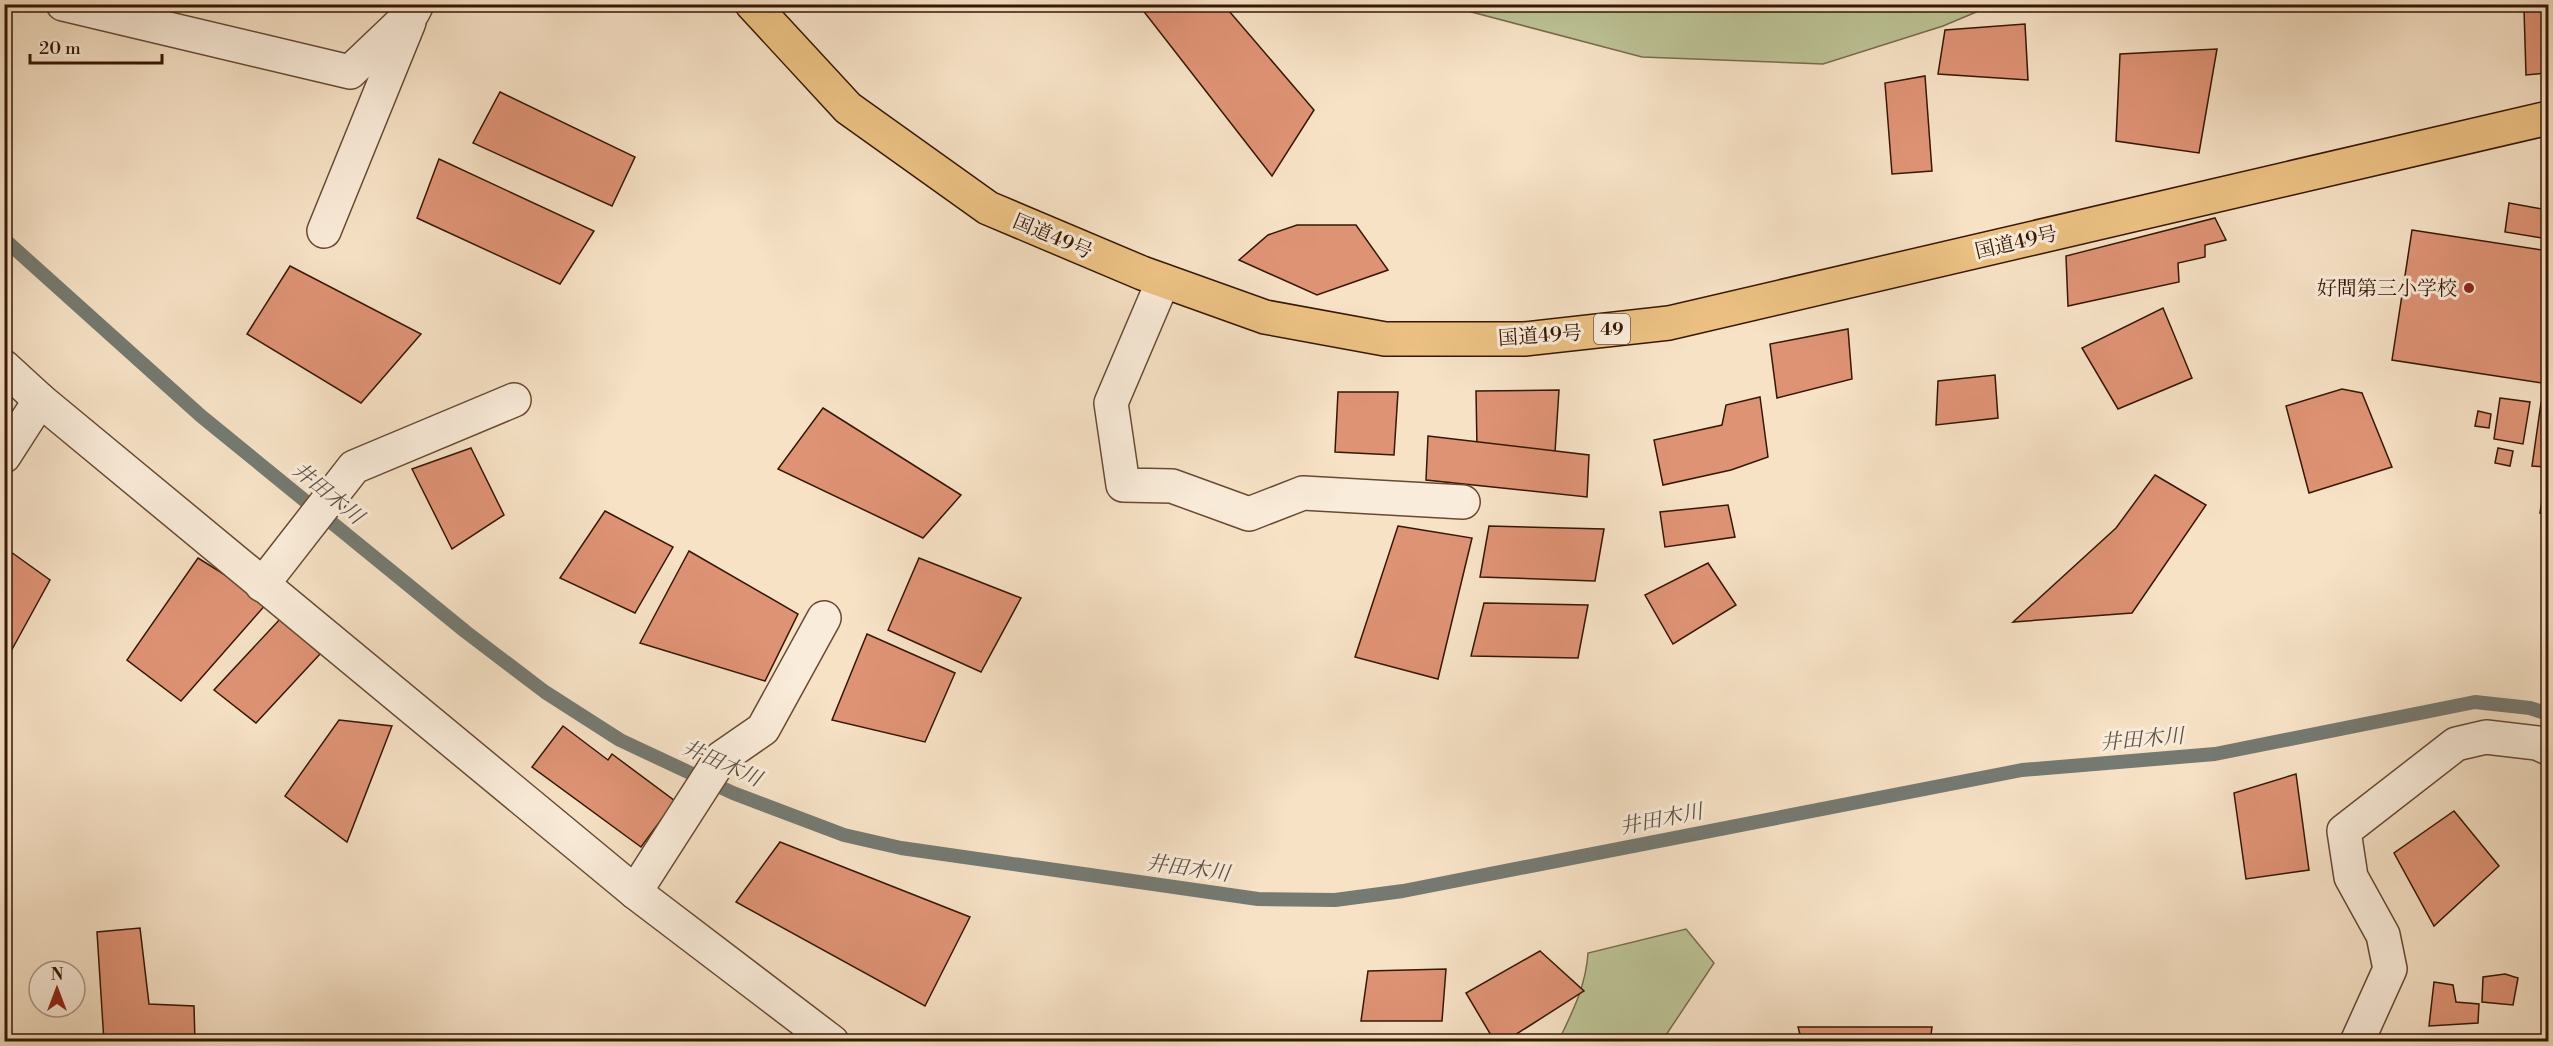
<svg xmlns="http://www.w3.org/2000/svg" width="2553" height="1046" viewBox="0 0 2553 1046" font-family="'Libre Bodoni','Noto Serif JP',serif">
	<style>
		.green { fill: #bcc396; stroke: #796d4c; stroke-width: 1.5 }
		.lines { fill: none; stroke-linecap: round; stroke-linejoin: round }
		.stream { stroke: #757a72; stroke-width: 14 }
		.building { fill: #df9375; stroke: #361703; stroke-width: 1.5 }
		.street-casing { stroke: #664a34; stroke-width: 36 }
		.highway-casing { stroke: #361703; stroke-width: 36 }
		.street { stroke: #faecda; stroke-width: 33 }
		.highway { stroke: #ecc183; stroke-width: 33 }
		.poi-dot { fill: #8f2418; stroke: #faecda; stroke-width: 2 }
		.labels { text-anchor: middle; stroke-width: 6; stroke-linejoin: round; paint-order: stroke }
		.shield { fill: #faecda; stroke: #715744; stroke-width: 1.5 }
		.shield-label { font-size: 18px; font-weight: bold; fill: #361703 }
		.street-label { font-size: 20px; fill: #361703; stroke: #faecda }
		.poi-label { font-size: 20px; fill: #361703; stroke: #faecda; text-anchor: end }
		.water-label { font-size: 21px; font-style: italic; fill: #5b5144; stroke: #faecda }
	</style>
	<rect width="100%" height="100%" fill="#f7e2c6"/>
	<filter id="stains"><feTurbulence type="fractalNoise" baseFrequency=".00333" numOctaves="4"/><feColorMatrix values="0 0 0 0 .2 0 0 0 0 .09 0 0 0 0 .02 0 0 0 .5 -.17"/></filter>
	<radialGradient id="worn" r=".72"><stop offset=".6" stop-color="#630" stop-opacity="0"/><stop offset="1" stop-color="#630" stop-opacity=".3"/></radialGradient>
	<!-- green -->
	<g class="green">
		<path d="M 1445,5 L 1993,5 L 1943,26 L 1823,64 L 1642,57 Z"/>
		<path d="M 1686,929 L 1714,963 L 1662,1041 L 1558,1042 C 1572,1013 1586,986 1588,953 Z"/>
	</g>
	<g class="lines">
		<!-- stream -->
		<path class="stream" d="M 4,239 L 201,416 L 466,632 L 545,692 L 620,740 L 733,793 L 844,835 L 901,848 L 1258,899 L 1335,900 L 1403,891 L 2022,770 L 2215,754 L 2475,702 L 2530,708 L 2548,714"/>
	</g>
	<!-- building -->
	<g class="building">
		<path d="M 1138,4 L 1223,4 L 1314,110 L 1272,176 Z"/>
		<path d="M 2548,5 L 2548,73 L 2526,75 L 2524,9 Z"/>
		<path d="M 2025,24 L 2028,80 L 1938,74 L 1945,30 Z"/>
		<path d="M 2217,49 L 2199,153 L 2116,141 L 2120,54 Z"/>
		<path d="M 1925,76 L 1932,171 L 1892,174 L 1885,83 Z"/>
		<path d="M 500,92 L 635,157 L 612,206 L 473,143 Z"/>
		<path d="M 439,159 L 594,231 L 560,284 L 417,218 Z"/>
		<path d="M 2509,203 L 2548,210 L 2548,239 L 2505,232 Z"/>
		<path d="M 2215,218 L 2226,240 L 2205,245 L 2205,257 L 2178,263 L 2179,282 L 2068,306 L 2066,256 Z"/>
		<path d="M 1297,225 L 1356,225 L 1388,270 L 1317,295 L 1239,260 L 1268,235 Z"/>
		<path d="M 2412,230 L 2548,251 L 2548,384 L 2392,360 Z"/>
		<path d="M 290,266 L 421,334 L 361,403 L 247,334 Z"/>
		<path d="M 2163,308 L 2192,378 L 2118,409 L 2082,348 Z"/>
		<path d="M 1848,329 L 1852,379 L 1777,398 L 1770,344 Z"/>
		<path d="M 1995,375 L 1998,418 L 1936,425 L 1938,381 Z"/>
		<path d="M 2342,389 L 2362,393 L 2392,467 L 2309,493 L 2286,406 Z"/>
		<path d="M 1559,390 L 1555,452 L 1477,448 L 1476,391 Z"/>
		<path d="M 1338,392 L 1398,392 L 1394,455 L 1335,452 Z"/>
		<path d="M 1760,397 L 1768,457 L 1731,470 L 1663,485 L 1654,440 L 1722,425 L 1726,405 Z"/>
		<path d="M 2500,398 L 2530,402 L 2523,444 L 2494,439 Z"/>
		<path d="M 2541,403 L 2548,404 L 2548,514 L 2540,513 L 2547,467 L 2532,466 Z"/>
		<path d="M 823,408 L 961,495 L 923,538 L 778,469 Z"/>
		<path d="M 2478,411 L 2491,414 L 2489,428 L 2475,426 Z"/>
		<path d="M 1428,436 L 1589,455 L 1587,497 L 1426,480 Z"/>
		<path d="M 471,448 L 504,515 L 452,549 L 412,469 Z"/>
		<path d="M 2498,448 L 2513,451 L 2510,466 L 2495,463 Z"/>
		<path d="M 2155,475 L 2206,505 L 2132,613 L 2013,622 L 2116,528 Z"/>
		<path d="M 1728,505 L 1735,537 L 1665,547 L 1660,512 Z"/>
		<path d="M 605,511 L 673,547 L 635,613 L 560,578 Z"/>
		<path d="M 1398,526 L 1472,538 L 1438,679 L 1355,657 Z"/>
		<path d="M 1489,526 L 1604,529 L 1595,581 L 1480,577 Z"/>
		<path d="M 4,547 L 50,580 L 4,664 Z"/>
		<path d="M 689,551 L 798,614 L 765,681 L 640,643 Z"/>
		<path d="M 198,558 L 268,602 L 181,701 L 127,660 Z"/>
		<path d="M 919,558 L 1021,598 L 981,672 L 888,630 Z"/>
		<path d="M 1708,563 L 1736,605 L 1673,644 L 1645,595 Z"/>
		<path d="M 1484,603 L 1588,605 L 1578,658 L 1471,656 Z"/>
		<path d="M 281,618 L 320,654 L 256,723 L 214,690 Z"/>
		<path d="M 867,634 L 955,673 L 925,742 L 832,720 Z"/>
		<path d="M 339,720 L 392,726 L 347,842 L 285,796 Z"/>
		<path d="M 563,726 L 608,760 L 612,754 L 675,801 L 641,847 L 532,767 Z"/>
		<path d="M 2296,774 L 2309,870 L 2246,879 L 2234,793 Z"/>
		<path d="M 2454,811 L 2499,866 L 2434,926 L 2394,853 Z"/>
		<path d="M 780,842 L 970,917 L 925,1006 L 736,902 Z"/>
		<path d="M 140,928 L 149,1004 L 194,1006 L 195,1042 L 104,1042 L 97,932 Z"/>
		<path d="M 1540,951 L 1584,991 L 1504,1042 L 1495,1042 L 1466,993 Z"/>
		<path d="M 1446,969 L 1442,1021 L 1361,1021 L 1368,971 Z"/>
		<path d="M 2505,974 L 2518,978 L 2513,1005 L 2482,1002 L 2483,977 Z"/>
		<path d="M 2434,982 L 2453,985 L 2456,1002 L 2479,1004 L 2478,1023 L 2429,1026 Z"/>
		<path d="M 1798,1027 L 1932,1027 L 1930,1042 L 1802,1042 Z"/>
	</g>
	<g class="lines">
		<defs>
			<g id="street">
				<path d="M 63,4 L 350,72 L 413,12 L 417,4"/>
				<path d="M 324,231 L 409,22"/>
				<path d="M 1163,281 L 1111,403 L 1123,485 L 1172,486 L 1249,514 L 1303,493 L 1463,502"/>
				<path d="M 4,367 L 40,400 L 635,892 L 832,1042"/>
				<path d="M 4,456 L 40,400"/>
				<path d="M 262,585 L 354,467 L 514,400"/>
				<path d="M 635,892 L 721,758 L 763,729 L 824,618"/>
				<path d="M 2357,1042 L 2390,969 L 2383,935 L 2351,877 L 2344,831 L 2456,744 L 2486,737 L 2537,743 L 2548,748"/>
			</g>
			<path id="highway" d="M 752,4 L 848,108 L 988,208 L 1142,273 L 1265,317 L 1385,339 L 1524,339 L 1669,323 L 2548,118"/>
		</defs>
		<!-- street casing -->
		<use href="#street" class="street-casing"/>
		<!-- highway casing -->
		<use href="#highway" class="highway-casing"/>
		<!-- street -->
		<use href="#street" class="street"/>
		<!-- highway -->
		<use href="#highway" class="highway"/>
	</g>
	<!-- markers -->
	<circle class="poi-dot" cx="2469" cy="288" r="6"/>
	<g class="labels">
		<!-- shield labels -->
		<rect class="shield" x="1594" y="314" width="36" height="30" rx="4.5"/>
		<g class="shield-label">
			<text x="1612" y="335">49</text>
		</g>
		<!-- street labels -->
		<g class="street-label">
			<text transform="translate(1053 236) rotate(23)" y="7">国道49号</text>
			<text transform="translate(2016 242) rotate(-13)" y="7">国道49号</text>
			<text transform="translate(1540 335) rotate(-4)" y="7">国道49号</text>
		</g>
		<!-- poi labels -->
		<g class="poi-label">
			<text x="2457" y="295">好間第三小学校</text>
		</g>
		<!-- water labels -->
		<g class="water-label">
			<text transform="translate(328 493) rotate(39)" y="7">井田木川</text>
			<text transform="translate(2142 739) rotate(-5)" y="7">井田木川</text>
			<text transform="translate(722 763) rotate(24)" y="7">井田木川</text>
			<text transform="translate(1661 819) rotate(-11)" y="7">井田木川</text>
			<text transform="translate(1188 868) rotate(8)" y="7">井田木川</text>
		</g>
	</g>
	<!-- margin -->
	<rect width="2553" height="1046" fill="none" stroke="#f7e2c6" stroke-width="24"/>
	<rect x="6" y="6" width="2541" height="1034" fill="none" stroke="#361703" stroke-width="3"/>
	<rect x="12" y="12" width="2529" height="1022" fill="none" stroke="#361703" stroke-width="1.5"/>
	<!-- north arrow -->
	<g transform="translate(57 989)"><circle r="28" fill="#faecda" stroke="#ac9784" stroke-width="1.5"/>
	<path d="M0-4.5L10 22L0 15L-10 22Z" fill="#8f2418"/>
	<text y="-9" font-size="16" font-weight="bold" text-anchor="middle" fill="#361703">N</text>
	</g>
	<!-- scale -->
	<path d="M30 54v9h132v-9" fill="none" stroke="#361703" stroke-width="3"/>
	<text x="39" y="54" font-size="18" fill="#361703" stroke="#faecda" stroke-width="4.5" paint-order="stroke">20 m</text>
	<rect width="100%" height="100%" filter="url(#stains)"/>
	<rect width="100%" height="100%" fill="url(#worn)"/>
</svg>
